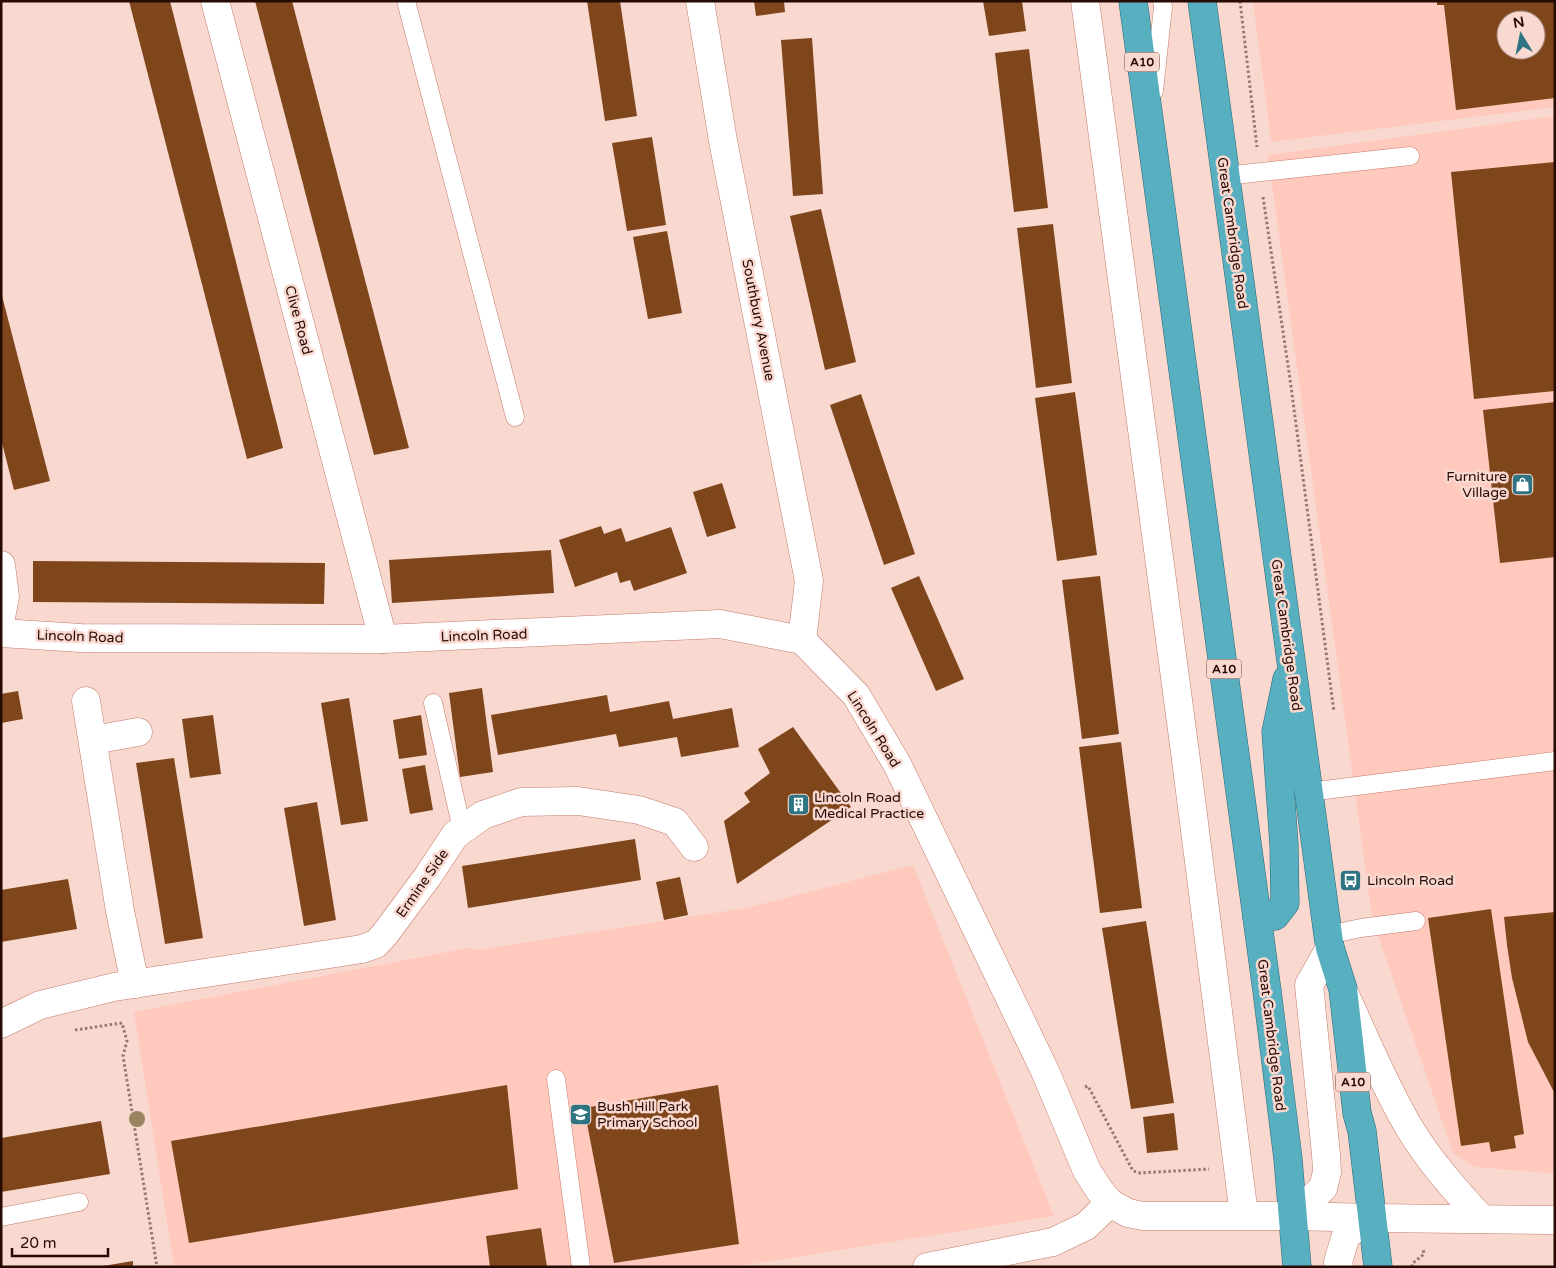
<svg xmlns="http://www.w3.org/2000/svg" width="1556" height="1268" viewBox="0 0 1556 1268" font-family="'Varela Round',sans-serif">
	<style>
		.built { fill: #ffcabd; fill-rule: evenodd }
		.building { fill: #7f461b; fill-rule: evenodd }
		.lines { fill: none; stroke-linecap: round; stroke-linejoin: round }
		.service-casing { stroke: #c57b6a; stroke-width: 19 }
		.minor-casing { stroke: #c57b6a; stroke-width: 29 }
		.tertiary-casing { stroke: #c57b6a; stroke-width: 29 }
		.trunk-casing { stroke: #2c6975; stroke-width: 29 }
		.path { stroke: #967871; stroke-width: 3; stroke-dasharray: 2.5 2.5; stroke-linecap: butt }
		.service { stroke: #fff; stroke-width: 18 }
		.minor { stroke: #fff; stroke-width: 28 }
		.tertiary { stroke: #fff; stroke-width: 28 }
		.trunk { stroke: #58afc0; stroke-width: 28 }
		.tree { fill: #998360 }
		.labels { text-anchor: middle; stroke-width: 5; stroke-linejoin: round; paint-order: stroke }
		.shield { fill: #f9d8d0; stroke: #654842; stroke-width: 1 }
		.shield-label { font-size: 12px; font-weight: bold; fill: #260b05 }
		.street-label { font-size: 14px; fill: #260b05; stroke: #f9d8d0 }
		.poi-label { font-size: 14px; fill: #260b05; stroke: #f9d8d0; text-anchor: start }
	</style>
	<rect width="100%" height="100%" fill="#f9d8d0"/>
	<!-- built -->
	<g class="built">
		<path d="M 1253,1 L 1555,1 L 1555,107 L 1271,142 ZM 1506,20 L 1536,20 L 1536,50 L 1506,50 Z"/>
		<path d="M 1555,116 L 1555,1173 L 1545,1173 L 1475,1167 L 1453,1153 L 1372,918 L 1268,155 Z"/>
		<path d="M 913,865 L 1054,1216 L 733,1267 L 174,1267 L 134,1012 L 468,948 L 476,950 L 746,908 Z"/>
	</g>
	<!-- building -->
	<g class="building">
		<path d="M 129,1 L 170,1 L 283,448 L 247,459 Z"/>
		<path d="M 255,1 L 292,1 L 409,448 L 374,455 Z"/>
		<path d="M 587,1 L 620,1 L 637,116 L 605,121 Z"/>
		<path d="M 754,1 L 784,1 L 785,12 L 756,16 Z"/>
		<path d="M 983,1 L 1022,1 L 1026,31 L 989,36 Z"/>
		<path d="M 1437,1 L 1555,1 L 1555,98 L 1456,110 L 1444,5 L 1437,5 ZM 1506,20 L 1536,20 L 1536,50 L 1506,50 Z"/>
		<path d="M 812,38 L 823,194 L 793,196 L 781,40 Z"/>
		<path d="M 1029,49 L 1048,208 L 1014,212 L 995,53 Z"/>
		<path d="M 652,137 L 666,225 L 627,231 L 612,143 Z"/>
		<path d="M 1555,162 L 1555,391 L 1474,399 L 1451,172 Z"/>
		<path d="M 821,209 L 856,362 L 825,370 L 790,216 Z"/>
		<path d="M 1053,224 L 1072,383 L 1036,388 L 1017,228 Z"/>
		<path d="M 667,231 L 682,313 L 648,319 L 633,237 Z"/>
		<path d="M 1,292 L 50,481 L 14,490 L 1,439 Z"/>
		<path d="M 1075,392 L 1097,555 L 1057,561 L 1035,398 Z"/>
		<path d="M 861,394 L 915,554 L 884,565 L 830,405 Z"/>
		<path d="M 1555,402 L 1555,557 L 1500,563 L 1483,410 Z"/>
		<path d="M 722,483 L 736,528 L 707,537 L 693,492 Z"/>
		<path d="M 601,526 L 604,534 L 621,528 L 626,542 L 671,527 L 687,573 L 634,591 L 630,580 L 620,583 L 617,572 L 575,587 L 559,540 Z"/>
		<path d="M 551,550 L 554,593 L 392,603 L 389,560 Z"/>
		<path d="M 33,561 L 325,563 L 324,604 L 33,602 Z"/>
		<path d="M 919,576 L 964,679 L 936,691 L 891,588 Z"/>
		<path d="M 1100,576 L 1119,734 L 1082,739 L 1062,580 Z"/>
		<path d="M 482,688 L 493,772 L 460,777 L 449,693 Z"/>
		<path d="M 18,691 L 23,719 L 1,723 L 1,694 Z"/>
		<path d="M 607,695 L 610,712 L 669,701 L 673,719 L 732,708 L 739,747 L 681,757 L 677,737 L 619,747 L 616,734 L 498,755 L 491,715 Z"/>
		<path d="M 349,698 L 368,821 L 341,825 L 321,703 Z"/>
		<path d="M 213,715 L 221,774 L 190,778 L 182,719 Z"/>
		<path d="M 421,715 L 427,755 L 399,759 L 393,720 Z"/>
		<path d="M 793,727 L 851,807 L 737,884 L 724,821 L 750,802 L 744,793 L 770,773 L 758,749 Z"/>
		<path d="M 1121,742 L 1142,908 L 1100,913 L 1079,747 Z"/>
		<path d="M 174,758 L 203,938 L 165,944 L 136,763 Z"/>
		<path d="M 425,765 L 433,810 L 410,814 L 402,769 Z"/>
		<path d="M 317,802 L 336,920 L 304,926 L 284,808 Z"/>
		<path d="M 635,839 L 641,880 L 468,908 L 462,866 Z"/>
		<path d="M 680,877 L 688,915 L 664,920 L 656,882 Z"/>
		<path d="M 68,879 L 77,929 L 1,942 L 1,890 Z"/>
		<path d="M 1491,909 L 1524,1134 L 1514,1136 L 1516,1148 L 1491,1152 L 1489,1142 L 1461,1146 L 1428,918 Z"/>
		<path d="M 1555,912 L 1555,1094 L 1528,1042 L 1512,978 L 1507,945 L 1504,917 Z"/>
		<path d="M 1146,921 L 1174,1103 L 1131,1109 L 1102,928 Z"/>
		<path d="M 507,1085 L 518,1189 L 189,1243 L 171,1141 Z"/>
		<path d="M 718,1085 L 739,1244 L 614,1263 L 584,1108 Z"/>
		<path d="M 1174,1113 L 1178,1150 L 1147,1153 L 1143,1117 Z"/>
		<path d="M 101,1121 L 110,1174 L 1,1192 L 1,1138 Z"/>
		<path d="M 541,1228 L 547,1267 L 490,1267 L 486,1236 Z"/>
		<path d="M 133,1261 L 133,1267 L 103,1267 L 103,1266 Z"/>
	</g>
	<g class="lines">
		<defs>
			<g id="service">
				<path d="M 406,1 L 515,417"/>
				<path d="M 1154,91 L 1163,7 L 1162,1"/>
				<path d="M 1225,176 L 1410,156"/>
				<path d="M 433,703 L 462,829"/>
				<path d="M 1309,792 L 1555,761"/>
				<path d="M 1328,935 L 1361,928 L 1416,921"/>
				<path d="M 556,1079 L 581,1267"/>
				<path d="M 1,1217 L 79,1202"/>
			</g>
			<g id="minor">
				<path d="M 215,1 L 383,639"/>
				<path d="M 700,1 L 723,141 L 809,581 L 802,640"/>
				<path d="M 1085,1 L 1186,760 L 1244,1215"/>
				<path d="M 1,565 L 5,597 L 1,617"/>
				<path d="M 1,633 L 81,638 L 383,639 L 720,624 L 802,640 L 856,695 L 897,764 L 1045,1071 L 1087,1171 L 1100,1191 L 1110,1203"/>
				<path d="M 86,701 L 120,911 L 135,984"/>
				<path d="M 93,740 L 138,732"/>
				<path d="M 1,1024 L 40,1005 L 114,987 L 362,949 L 376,944 L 385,934 L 428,876 L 455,835 L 483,815 L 521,802 L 578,801 L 639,810 L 675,822 L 694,847"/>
			</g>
			<g id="tertiary">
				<path d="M 1345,995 C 1366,1040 1385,1087 1410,1129 C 1430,1162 1456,1191 1482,1219"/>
				<path d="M 1293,1216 L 1323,1188 L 1327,1172 L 1326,1154 L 1309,985 L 1330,948"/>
				<path d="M 927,1267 L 1053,1242 L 1086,1226 L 1110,1203 L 1128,1213 L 1143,1216 L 1293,1216 L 1373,1218 L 1555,1220"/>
				<path d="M 1339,1267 L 1338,1262 L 1346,1235 L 1373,1218"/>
			</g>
			<g id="trunk">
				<path d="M 1133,1 L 1267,991 L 1288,1159 L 1297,1267"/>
				<path d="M 1202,1 L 1328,935 L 1330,948 L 1343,989 L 1357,1113 L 1362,1131 L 1378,1267"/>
				<path d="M 1257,917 L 1275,916 L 1285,903 L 1284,845 L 1276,732 L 1287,679"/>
			</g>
		</defs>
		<!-- service casing -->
		<use href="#service" class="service-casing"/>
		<!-- minor casing -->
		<use href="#minor" class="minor-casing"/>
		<!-- tertiary casing -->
		<use href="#tertiary" class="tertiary-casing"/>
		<!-- trunk casing -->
		<use href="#trunk" class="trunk-casing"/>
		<!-- path -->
		<g class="path">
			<path d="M 1240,1 L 1257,147"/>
			<path d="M 1263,197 L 1290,379 L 1334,712"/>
			<path d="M 75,1030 L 122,1023 L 127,1041 L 123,1056 L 157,1267"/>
			<path d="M 1085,1087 L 1088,1086 L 1133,1171 L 1140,1173 L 1209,1169"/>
			<path d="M 1412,1267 L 1412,1264 L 1424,1254 L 1423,1248"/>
		</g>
		<!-- service -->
		<use href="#service" class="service"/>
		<!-- minor -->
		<use href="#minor" class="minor"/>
		<!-- tertiary -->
		<use href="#tertiary" class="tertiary"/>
		<!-- trunk -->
		<use href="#trunk" class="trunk"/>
	</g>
	<!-- trees -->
	<circle class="tree" cx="137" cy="1119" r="8"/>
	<!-- icons -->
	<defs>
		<symbol id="shop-square" viewBox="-11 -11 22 22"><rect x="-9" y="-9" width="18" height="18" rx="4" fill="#2f7483" stroke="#f9d8d0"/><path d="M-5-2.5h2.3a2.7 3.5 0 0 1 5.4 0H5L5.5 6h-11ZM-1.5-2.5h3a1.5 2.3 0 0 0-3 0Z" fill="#fff"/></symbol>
		<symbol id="building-square" viewBox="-11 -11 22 22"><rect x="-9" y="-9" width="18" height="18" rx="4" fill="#2f7483" stroke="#f9d8d0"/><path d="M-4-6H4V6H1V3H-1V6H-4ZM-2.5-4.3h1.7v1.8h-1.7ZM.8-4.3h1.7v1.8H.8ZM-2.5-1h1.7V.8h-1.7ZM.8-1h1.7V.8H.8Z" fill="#fff"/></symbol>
		<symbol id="bus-square" viewBox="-11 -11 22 22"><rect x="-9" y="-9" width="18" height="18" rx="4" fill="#2f7483" stroke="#f9d8d0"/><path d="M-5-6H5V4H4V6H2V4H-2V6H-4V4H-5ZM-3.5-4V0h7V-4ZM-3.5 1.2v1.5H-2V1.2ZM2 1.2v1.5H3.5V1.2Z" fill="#fff"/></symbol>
		<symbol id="school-square" viewBox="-11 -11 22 22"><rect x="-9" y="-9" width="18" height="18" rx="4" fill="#2f7483" stroke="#f9d8d0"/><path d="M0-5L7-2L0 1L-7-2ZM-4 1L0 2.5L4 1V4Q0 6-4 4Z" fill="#fff"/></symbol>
	</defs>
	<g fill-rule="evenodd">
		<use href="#shop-square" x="1510" y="472" width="25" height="25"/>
		<use href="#building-square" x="786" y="792" width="25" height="25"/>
		<use href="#bus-square" x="1338" y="868" width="25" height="25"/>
		<use href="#school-square" x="568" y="1102" width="25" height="25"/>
	</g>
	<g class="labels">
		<!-- shield labels -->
		<g class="shield">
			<rect x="1124.5" y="52.5" width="35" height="19" rx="4"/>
			<rect x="1206.5" y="659.5" width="35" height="19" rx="4"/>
			<rect x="1335.5" y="1072.5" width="35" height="19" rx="4"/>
		</g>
		<g class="shield-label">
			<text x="1142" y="66">A10</text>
			<text x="1224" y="673">A10</text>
			<text x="1353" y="1086">A10</text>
		</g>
		<!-- street labels -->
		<g class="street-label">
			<text transform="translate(1233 233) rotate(82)" y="5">Great Cambridge Road</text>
			<text transform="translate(299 320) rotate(75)" y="5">Clive Road</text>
			<text transform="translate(759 320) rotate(79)" y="5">Southbury Avenue</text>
			<text transform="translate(484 635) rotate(-2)" y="5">Lincoln Road</text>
			<text transform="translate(1287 635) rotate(82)" y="5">Great Cambridge Road</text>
			<text transform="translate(80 636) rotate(2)" y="5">Lincoln Road</text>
			<text transform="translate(874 729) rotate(58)" y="5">Lincoln Road</text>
			<text transform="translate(422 883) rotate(-55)" y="5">Ermine Side</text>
			<text transform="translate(1272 1035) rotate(83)" y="5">Great Cambridge Road</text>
		</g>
		<!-- poi labels -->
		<g class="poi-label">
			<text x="1507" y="481" text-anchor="end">Furniture<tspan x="1507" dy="16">Village</tspan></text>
			<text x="814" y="802">Lincoln Road<tspan x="814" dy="16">Medical Practice</tspan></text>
			<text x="1367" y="885">Lincoln Road</text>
			<text x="597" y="1111">Bush Hill Park<tspan x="597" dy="16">Primary School</tspan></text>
		</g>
	</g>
	<!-- border -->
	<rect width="1556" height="1268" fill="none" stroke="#260b05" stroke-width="5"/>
	<!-- north arrow -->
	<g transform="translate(1521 35) rotate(350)"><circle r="24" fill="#f9d8d0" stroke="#a5867f"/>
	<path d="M0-4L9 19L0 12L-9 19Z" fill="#2f7483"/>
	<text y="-8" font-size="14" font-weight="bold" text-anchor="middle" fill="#260b05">N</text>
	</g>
	<!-- scale -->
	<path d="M12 1248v8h96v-8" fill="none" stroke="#260b05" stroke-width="2.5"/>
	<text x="20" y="1248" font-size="15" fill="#260b05" stroke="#f9d8d0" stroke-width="4" paint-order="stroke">20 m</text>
</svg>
